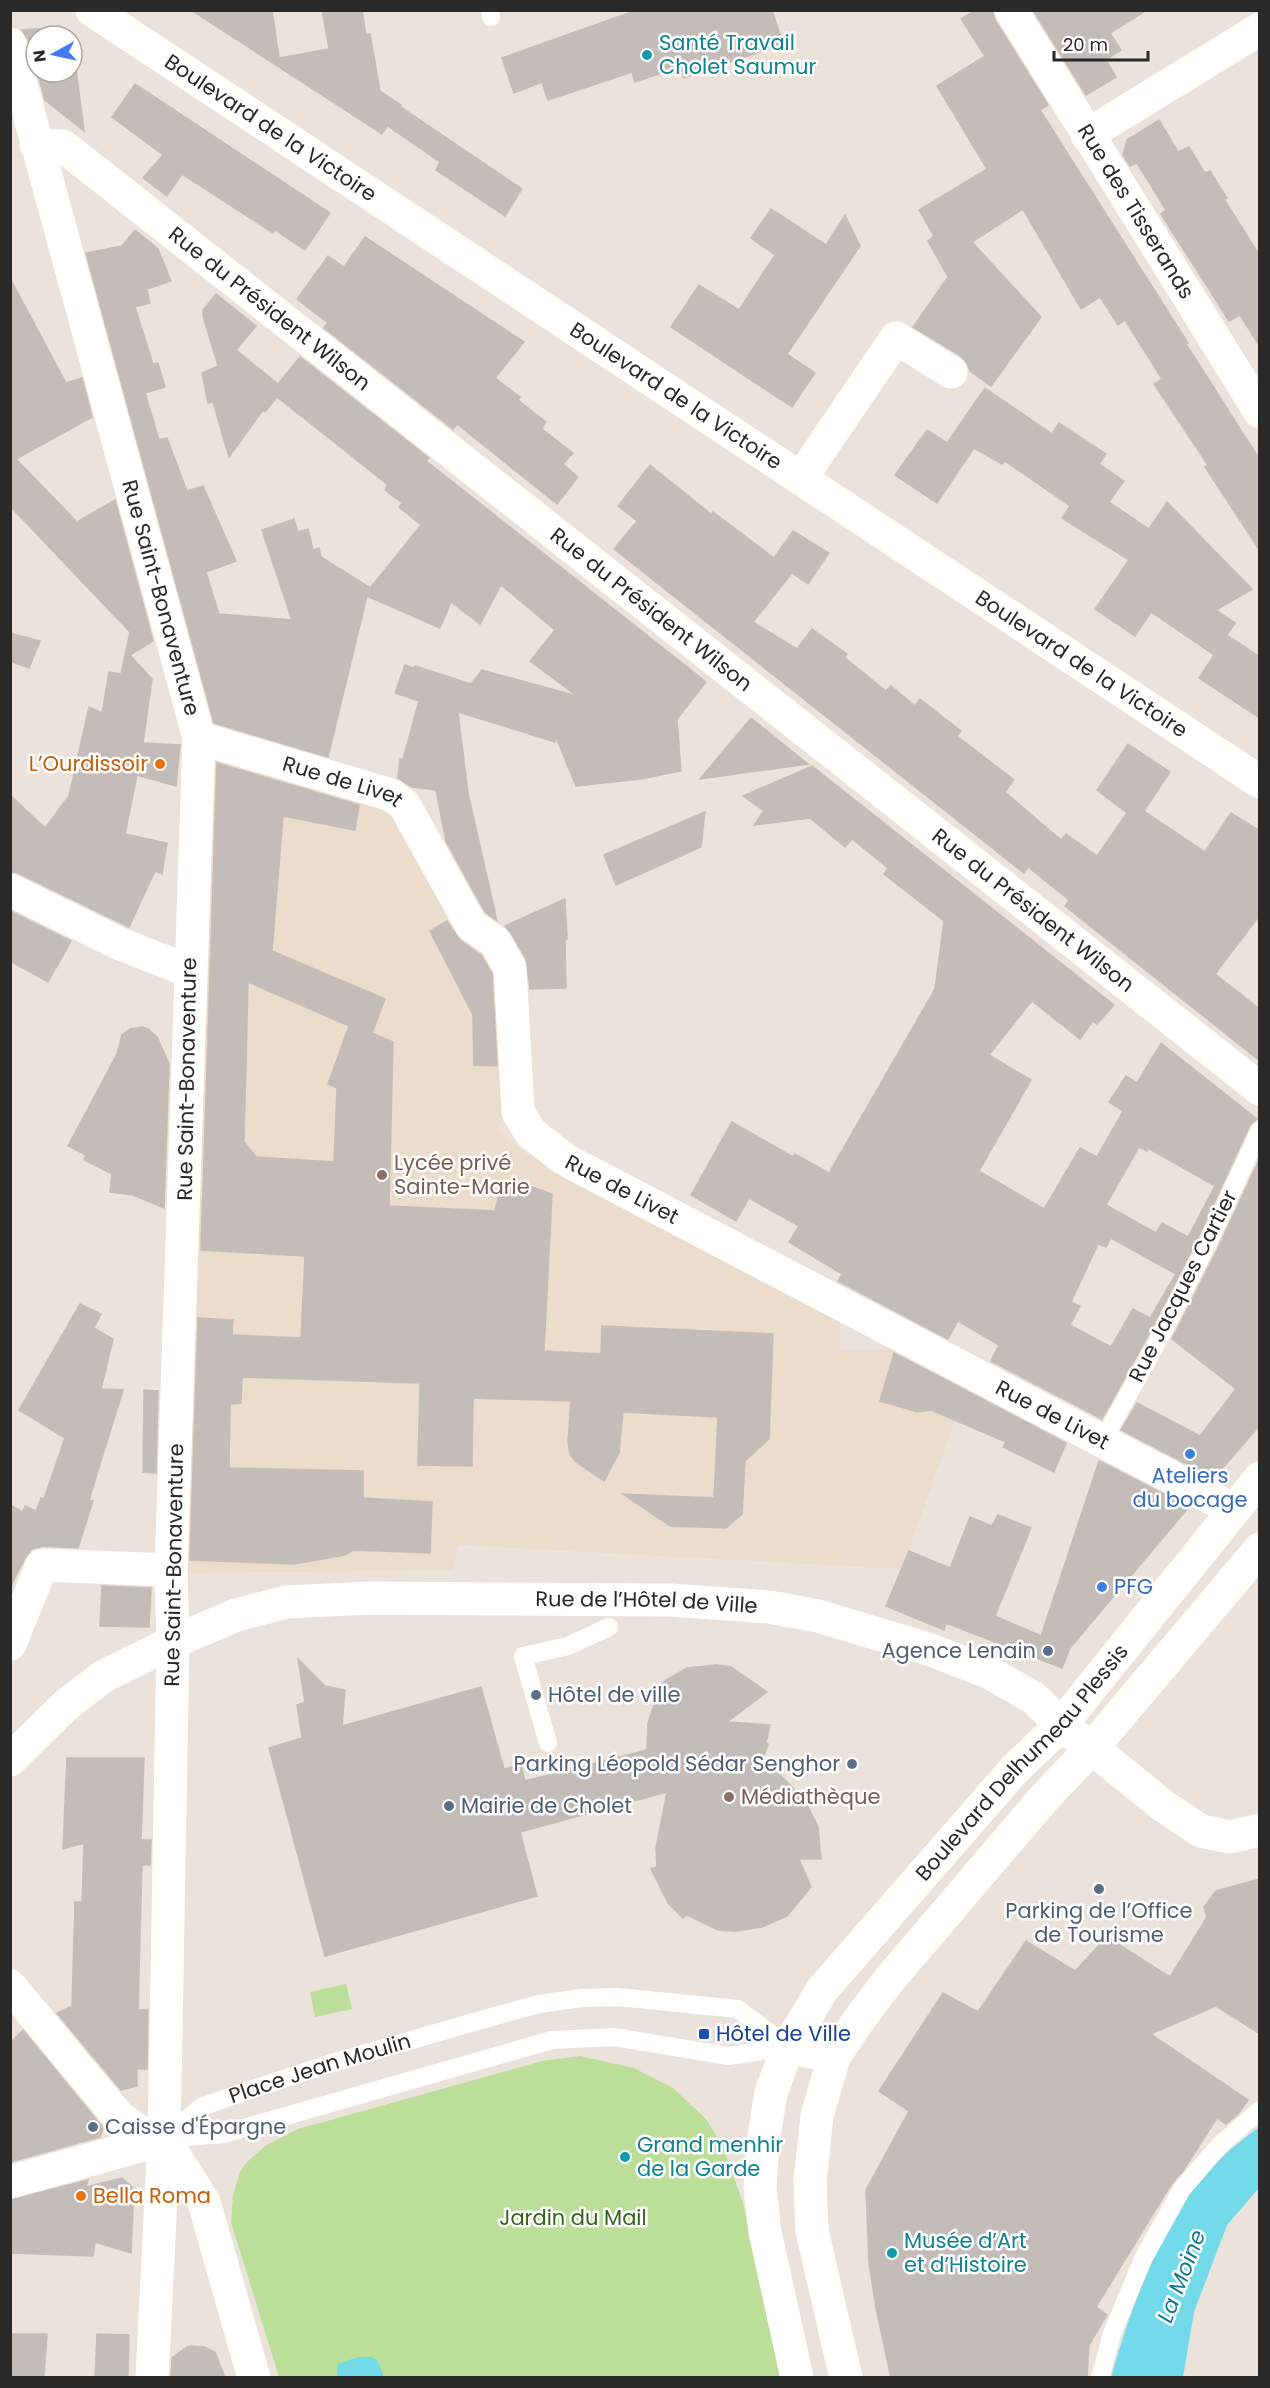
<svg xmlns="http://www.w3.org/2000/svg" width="1270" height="2388" viewBox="0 0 1270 2388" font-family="Poppins,sans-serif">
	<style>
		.education { fill: #ecdccb }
		.green { fill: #bbdf99 }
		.water { fill: #72dae9 }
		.building { fill: #c3bcb8; stroke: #c6bdb5; stroke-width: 1.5; fill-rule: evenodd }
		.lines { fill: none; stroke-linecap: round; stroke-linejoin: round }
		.service { stroke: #fff; stroke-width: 18 }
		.minor { stroke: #fff; stroke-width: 33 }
		.tertiary { stroke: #fff; stroke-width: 33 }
		.secondary { stroke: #fff; stroke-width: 33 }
		.culture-dot { fill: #0f9aa8; stroke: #fff; stroke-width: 2 }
		.food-dot { fill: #e8710a; stroke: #fff; stroke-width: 2 }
		.education-dot { fill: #8d6e63; stroke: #fff; stroke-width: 2 }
		.shop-dot { fill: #3f7fe0; stroke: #fff; stroke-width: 2 }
		.service-dot { fill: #5c6f8a; stroke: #fff; stroke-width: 2 }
		.transit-dot { fill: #1a4fb4; stroke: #fff; stroke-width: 2 }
		.labels { text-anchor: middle; stroke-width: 5; stroke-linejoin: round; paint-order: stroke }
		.culture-label { font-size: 21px; fill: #0d838f; stroke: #fff; text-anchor: start }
		.street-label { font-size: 21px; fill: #292929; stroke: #fff }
		.food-label { font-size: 21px; fill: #c56008; stroke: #fff; text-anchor: end }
		.education-label { font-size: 21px; fill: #785e54; stroke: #fff; text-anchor: start }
		.shop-label { font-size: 21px; fill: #366cbe; stroke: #fff }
		.service-label { font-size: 21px; fill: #4e5e75; stroke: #fff; text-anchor: start }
		.transit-label { font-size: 21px; fill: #164399; stroke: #fff; text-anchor: start }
		.park-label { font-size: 21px; fill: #35621c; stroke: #fff }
		.water-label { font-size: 22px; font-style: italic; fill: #137993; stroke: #fff }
	</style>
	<rect width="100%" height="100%" fill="#ebe2db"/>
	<!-- education -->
	<path class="education" d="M 216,759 L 385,800 L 471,942 L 500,971 L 506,1107 L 498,1128 L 523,1152 L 841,1317 L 839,1349 L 895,1349 L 880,1401 L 918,1412 L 932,1410 L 955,1420 L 902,1569 L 458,1545 L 454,1570 L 184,1573 L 211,764 Z"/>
	<!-- green -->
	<g class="green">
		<path d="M 346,1984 L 352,2009 L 315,2017 L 310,1992 Z"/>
		<path d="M 580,2056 L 634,2068 L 673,2088 L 706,2119 L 723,2147 L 743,2203 L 781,2377 L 279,2377 L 231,2222 L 233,2195 L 240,2172 L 246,2163 L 265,2146 L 298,2129 L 542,2061 Z"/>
	</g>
	<!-- water -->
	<g class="water">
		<path d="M 1259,2127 L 1259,2188 L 1227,2225 L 1194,2312 L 1183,2377 L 1111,2378 C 1128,2315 1152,2252 1187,2197 C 1205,2169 1234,2146 1259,2127 Z"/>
		<path d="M 358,2357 L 371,2357 L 377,2360 L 384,2377 L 337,2377 L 338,2364 Z"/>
	</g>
	<!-- building -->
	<g class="building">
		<path d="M 191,10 L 272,10 L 279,58 L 329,49 L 322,10 L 362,10 L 366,35 L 370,34 L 380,91 L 401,105 L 382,134 Z"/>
		<path d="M 637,10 L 772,10 L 783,44 L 684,78 L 680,67 L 635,82 L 632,72 L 548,100 L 542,82 L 514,93 L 502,58 Z"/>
		<path d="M 975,10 L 992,10 L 995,20 L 1048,105 L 1040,110 L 1188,343 L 1186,344 L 1260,460 L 1260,551 L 1205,467 L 1208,465 L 1154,384 L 1162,379 L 1125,320 L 1118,325 L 1100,297 L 1081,309 L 1023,209 L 972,242 L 1041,317 L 991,386 L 970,371 L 967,363 L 961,356 L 913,327 L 948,277 L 928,241 L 934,236 L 919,210 L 987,169 L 937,86 L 985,56 L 961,19 Z"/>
		<path d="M 1033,10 L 1147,10 L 1110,33 L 1121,50 L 1106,60 L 1116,77 L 1086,95 Z"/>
		<path d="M 51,28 L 62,36 L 36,36 L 36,68 L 28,39 L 22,30 Z"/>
		<path d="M 72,42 L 75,45 L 79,57 L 75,61 L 84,131 L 45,100 L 37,72 L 72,72 Z"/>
		<path d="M 135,84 L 330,213 L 305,250 L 275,230 L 273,233 L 182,174 L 167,196 L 143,178 L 163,155 L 112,117 Z"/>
		<path d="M 401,107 L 522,189 L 505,216 L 436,170 L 440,162 L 388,126 Z"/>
		<path d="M 1159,120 L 1178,152 L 1189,147 L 1205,173 L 1210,171 L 1227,198 L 1224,199 L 1260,256 L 1260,347 L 1240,315 L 1229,321 L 1161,214 L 1166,210 L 1137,163 L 1130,166 L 1123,155 L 1127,140 Z"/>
		<path d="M 771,209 L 826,245 L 845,215 L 860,246 L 787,354 L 815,373 L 792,407 L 671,327 L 699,285 L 739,310 L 775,255 L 751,238 Z"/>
		<path d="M 135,230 L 158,249 L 171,281 L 147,289 L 150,303 L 135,307 L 153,364 L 158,363 L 165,387 L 145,393 L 159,440 L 167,438 L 187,491 L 203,486 L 236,561 L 206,572 L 219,614 L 292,620 L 262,530 L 294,519 L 298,532 L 308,529 L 313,550 L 319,548 L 321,557 L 369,587 L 367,592 L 421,525 L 399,507 L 402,503 L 385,490 L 388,485 L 277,397 L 265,412 L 263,410 L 229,457 L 213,402 L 208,403 L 202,373 L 218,366 L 203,316 L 203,310 L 216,294 L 256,326 L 236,350 L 278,384 L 300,357 L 429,458 L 426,461 L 439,471 L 706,682 L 677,719 L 681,771 L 640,779 L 576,786 L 555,735 L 555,742 L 458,712 L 468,793 L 497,921 L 485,912 L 446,841 L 436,790 L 412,787 L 398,778 L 400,759 L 403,759 L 419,701 L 395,693 L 405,665 L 414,668 L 415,666 L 471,684 L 482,670 L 577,696 L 530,661 L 555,630 L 501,585 L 480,624 L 451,602 L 440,628 L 367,596 L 328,757 L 214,723 L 86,253 L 122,246 Z"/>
		<path d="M 365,237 L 524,342 L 495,378 L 520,397 L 518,400 L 546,422 L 542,429 L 573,453 L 563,464 L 578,477 L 557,504 L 457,424 L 453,429 L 324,328 L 328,323 L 297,299 L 328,256 L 344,267 Z"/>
		<path d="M 10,278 L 66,383 L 82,378 L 92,417 L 16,459 L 77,522 L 115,500 L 153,641 L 130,655 L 152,679 L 143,743 L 180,745 L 176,786 L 137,775 L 125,834 L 167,843 L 162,874 L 155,871 L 129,927 L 18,873 L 10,872 L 10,795 L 45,828 L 69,796 L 89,707 L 102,713 L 109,672 L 121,674 L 130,632 L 10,506 Z"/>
		<path d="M 985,388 L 1052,434 L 1059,423 L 1106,454 L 1099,464 L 1124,481 L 1109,502 L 1149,529 L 1167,502 L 1252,589 L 1216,610 L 1235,623 L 1227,635 L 1260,657 L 1260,718 L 1199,678 L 1214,655 L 1151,612 L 1135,636 L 1095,609 L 1129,560 L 1062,518 L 1070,506 L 1005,461 L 1002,464 L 974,448 L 937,503 L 895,475 L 927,430 L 947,443 Z"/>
		<path d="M 650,465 L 711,514 L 713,512 L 774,558 L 793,531 L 829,553 L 808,584 L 792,573 L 753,622 L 797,649 L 812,629 L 847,654 L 844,657 L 886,691 L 891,686 L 915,706 L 920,699 L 961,731 L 957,736 L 1014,780 L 1005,792 L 1061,840 L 1066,834 L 1097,856 L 1127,813 L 1097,790 L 1128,744 L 1170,772 L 1144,811 L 1205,852 L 1231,813 L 1260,831 L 1260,915 L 1215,974 L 1260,1009 L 1260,1061 L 1065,906 L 1069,900 L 1028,867 L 1024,873 L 614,549 L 637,521 L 618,506 Z"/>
		<path d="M 10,633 L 40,641 L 29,668 L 10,661 Z"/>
		<path d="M 751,718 L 808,764 L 700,779 Z"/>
		<path d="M 217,763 L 359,805 L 355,830 L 283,816 L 272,951 L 385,999 L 372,1033 L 393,1042 L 389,1206 L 495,1211 L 502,1181 L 529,1186 L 552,1194 L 544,1351 L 601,1354 L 602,1326 L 773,1334 L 769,1439 L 745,1461 L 742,1514 L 726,1528 L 670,1526 L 623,1494 L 714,1498 L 718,1417 L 623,1412 L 619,1453 L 604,1481 L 576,1462 L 570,1454 L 568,1442 L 571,1401 L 473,1398 L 472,1466 L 418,1465 L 420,1383 L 242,1377 L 241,1403 L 230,1404 L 229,1468 L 363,1471 L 363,1498 L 432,1502 L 430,1553 L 353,1550 L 345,1555 L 294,1564 L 190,1560 L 198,1318 L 233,1320 L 232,1335 L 301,1338 L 305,1256 L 201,1250 ZM 248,982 L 349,1026 L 328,1084 L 337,1088 L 334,1162 L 256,1157 L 244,1142 Z"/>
		<path d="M 812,766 L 1114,1005 L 1097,1024 L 1093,1021 L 1080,1039 L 1032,1001 L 1023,1012 L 989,1055 L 1031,1080 L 979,1171 L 1044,1209 L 1080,1148 L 1097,1157 L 1123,1111 L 1109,1102 L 1126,1076 L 1137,1083 L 1161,1043 L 1257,1119 L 1250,1125 L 1197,1240 L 1148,1336 L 1102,1419 L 991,1361 L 999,1345 L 958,1321 L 948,1339 L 838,1281 L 842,1274 L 789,1242 L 799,1226 L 749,1198 L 736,1221 L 691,1195 L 732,1122 L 793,1157 L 795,1154 L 829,1173 L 935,989 L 944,921 L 884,874 L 888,868 L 852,839 L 845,847 L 810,818 L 754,825 L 764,811 L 743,796 ZM 1139,1147 L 1147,1151 L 1148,1148 L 1215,1186 L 1188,1237 L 1162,1223 L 1156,1233 L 1106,1205 ZM 1111,1238 L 1176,1274 L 1150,1318 L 1133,1309 L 1111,1347 L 1070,1325 L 1080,1306 L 1071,1302 L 1098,1244 L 1106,1247 Z"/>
		<path d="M 705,812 L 701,847 L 616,885 L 604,855 Z"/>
		<path d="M 565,899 L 567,939 L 565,938 L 566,988 L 530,989 L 526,959 L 511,933 L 505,926 Z"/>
		<path d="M 10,911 L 71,941 L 48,982 L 10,961 Z"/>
		<path d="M 447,921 L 460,940 L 481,955 L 492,974 L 497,1066 L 474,1065 L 473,1015 L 430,931 Z"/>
		<path d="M 142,1027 L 148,1029 L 157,1037 L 169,1064 L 164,1208 L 133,1195 L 110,1192 L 112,1174 L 84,1160 L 86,1155 L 68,1146 L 117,1054 L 122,1035 L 130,1029 Z"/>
		<path d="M 1260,1158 L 1260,1425 L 1214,1478 L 1121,1430 L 1137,1403 L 1200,1436 L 1236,1389 L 1172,1339 L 1217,1250 Z"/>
		<path d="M 80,1304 L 101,1314 L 94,1328 L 113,1339 L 101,1389 L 123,1390 L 89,1500 L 93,1501 L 78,1548 L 43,1546 L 32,1549 L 25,1558 L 10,1588 L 10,1505 L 23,1512 L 25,1506 L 36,1511 L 41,1498 L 44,1499 L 65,1438 L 19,1410 Z"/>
		<path d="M 894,1353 L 1066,1443 L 1054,1472 L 1003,1447 L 1006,1442 L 931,1410 L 918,1412 L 880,1401 Z"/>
		<path d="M 144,1390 L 158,1391 L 156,1473 L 143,1472 Z"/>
		<path d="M 1099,1461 L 1189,1507 L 1070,1648 L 1062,1668 L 946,1623 L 944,1630 L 886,1606 L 909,1551 L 950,1568 L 970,1517 L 992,1526 L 998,1515 L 1031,1528 L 995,1616 L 1041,1636 Z"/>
		<path d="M 102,1586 L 151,1588 L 149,1627 L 100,1626 Z"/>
		<path d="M 298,1659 L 325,1686 L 345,1690 L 342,1726 L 481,1687 L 504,1769 L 521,1764 L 525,1781 L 647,1750 L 648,1723 L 656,1699 L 649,1695 L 666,1680 L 687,1668 L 717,1665 L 731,1667 L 767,1692 L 727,1722 L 770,1725 L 766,1743 L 768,1744 L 763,1758 L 804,1799 L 818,1827 L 821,1859 L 799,1859 L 811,1887 L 787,1916 L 762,1927 L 735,1931 L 718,1930 L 687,1915 L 683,1918 L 668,1903 L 651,1869 L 657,1867 L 656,1848 L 667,1792 L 520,1832 L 537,1896 L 325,1956 L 269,1748 L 302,1738 L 297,1705 L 305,1702 Z"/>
		<path d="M 67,1758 L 144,1758 L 141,1840 L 151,1840 L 150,1865 L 142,1865 L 138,2010 L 148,2010 L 147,2069 L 137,2069 L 137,2086 L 121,2090 L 57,2013 L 72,2006 L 75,1902 L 82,1902 L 84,1843 L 63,1849 Z"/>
		<path d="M 1260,1879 L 1260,2034 L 1216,2006 L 1151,2034 L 1248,2100 L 1238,2114 L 1226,2124 L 1217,2118 L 1183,2171 L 1172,2183 L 1096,2307 L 1107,2315 L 1089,2345 L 1087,2378 L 891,2378 L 876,2308 L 869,2263 L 866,2190 L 909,2111 L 879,2091 L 943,1993 L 978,2012 L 1026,1941 L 1075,1971 L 1107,1937 L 1170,1977 L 1207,1917 L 1204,1907 L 1216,1891 Z"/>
		<path d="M 23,2030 L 103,2128 L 100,2137 L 10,2162 L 10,2043 Z"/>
		<path d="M 122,2178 L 134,2189 L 131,2253 L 95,2242 L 93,2256 L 10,2253 L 10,2200 L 88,2180 L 86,2187 Z"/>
		<path d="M 10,2334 L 47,2334 L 44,2378 L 10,2378 Z"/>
		<path d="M 97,2334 L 129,2335 L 128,2378 L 95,2378 Z"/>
		<path d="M 192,2346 L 204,2347 L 215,2352 L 225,2378 L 171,2378 L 172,2358 L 187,2347 Z"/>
	</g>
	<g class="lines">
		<!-- service -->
		<g class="service">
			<path d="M 490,10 L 491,17"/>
			<path d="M 1103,1440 L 1158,1341 L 1207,1245 L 1260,1130"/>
			<path d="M 548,1743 L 523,1656 L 568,1646 L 609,1627"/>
			<path id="s1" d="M 164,2139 L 201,2107 L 247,2091 L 332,2063 L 488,2018 L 539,2004 L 582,1998 L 618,1997 L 738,2009 L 788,2047"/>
			<path d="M 164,2139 L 223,2134 L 552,2040 L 614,2037 L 729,2056 L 788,2047"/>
			<path d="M 1100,2378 L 1112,2334 L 1143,2259 L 1182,2189 L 1220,2145 L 1260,2110"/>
		</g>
		<!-- minor -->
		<g class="minor">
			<path id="s2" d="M 1011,10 L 1260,412"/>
			<path id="s3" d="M 10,44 L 199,738 L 171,1570 L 173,1642 L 164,2139 L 152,2378"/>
			<path d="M 1087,135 L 1260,29"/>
			<path id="s4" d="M 36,145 L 63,146 L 1260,1089"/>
			<path d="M 801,478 L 896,338 L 951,372"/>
			<path id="s5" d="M 199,738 L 391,795 L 405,806 L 471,925 L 495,942 L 510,968 L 518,1112 L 530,1132 L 564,1159 L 1234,1510"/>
			<path d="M 10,890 L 118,943 L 189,971"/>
			<path d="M 10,1644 L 42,1565 L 171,1570"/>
			<path d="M 10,1986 L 118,2116 L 136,2130 L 164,2139"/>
			<path d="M 788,2047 L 834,2057"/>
			<path d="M 164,2139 L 204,2202 L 254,2378"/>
		</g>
		<!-- tertiary -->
		<g class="tertiary">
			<path id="s6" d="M 10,1760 L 66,1705 L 104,1676 L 173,1642 L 236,1615 L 287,1602 L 369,1598 L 670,1600 L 769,1607 L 818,1616 L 931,1650 L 990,1673 L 1034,1698 L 1061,1725 L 1092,1748"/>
			<path d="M 10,2182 L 164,2139"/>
		</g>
		<!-- secondary -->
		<g class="secondary">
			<path id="s7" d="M 92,10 L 1260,782"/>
			<path d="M 1092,1748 L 1162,1805 L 1201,1831 L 1230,1837 L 1260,1830"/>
			<path id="s8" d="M 797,2378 L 765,2232 L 760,2188 L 763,2142 L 771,2093 L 788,2047 L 822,1990 L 1014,1770 L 1061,1725 L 1260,1478"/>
			<path d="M 846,2378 L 812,2231 L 810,2181 L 817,2116 L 834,2057 L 858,2021 L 889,1980 L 1045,1797 L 1092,1748 L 1260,1549"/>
		</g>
	</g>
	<!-- markers -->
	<g class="culture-dot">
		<circle cx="647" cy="55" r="6"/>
		<circle cx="625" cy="2157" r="6"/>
		<circle cx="892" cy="2253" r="6"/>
	</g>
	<g class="food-dot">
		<circle cx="160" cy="764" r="6"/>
		<circle cx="81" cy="2196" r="6"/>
	</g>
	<g class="education-dot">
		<circle cx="382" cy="1175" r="6"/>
		<circle cx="729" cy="1797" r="6"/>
	</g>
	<g class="shop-dot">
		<circle cx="1190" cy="1454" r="6"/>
		<circle cx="1102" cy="1587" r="6"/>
	</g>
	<g class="service-dot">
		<circle cx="1048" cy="1651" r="6"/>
		<circle cx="536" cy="1695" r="6"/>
		<circle cx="852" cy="1764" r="6"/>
		<circle cx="449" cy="1806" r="6"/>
		<circle cx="1099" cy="1889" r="6"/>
		<circle cx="93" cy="2127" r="6"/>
	</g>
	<rect class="transit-dot" x="698" y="2028" width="12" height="12" rx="3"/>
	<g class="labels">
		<!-- culture labels -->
		<g class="culture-label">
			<text x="659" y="50">Santé Travail<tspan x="659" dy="24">Cholet Saumur</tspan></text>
			<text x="637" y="2152">Grand menhir<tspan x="637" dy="24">de la Garde</tspan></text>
			<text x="904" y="2248">Musée d’Art<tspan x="904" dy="24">et d’Histoire</tspan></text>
		</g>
		<!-- street labels -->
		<g class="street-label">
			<text dy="7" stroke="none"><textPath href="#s7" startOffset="214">Boulevard de la Victoire</textPath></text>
			<text dy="7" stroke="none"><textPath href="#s2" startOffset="237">Rue des Tisserands</textPath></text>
			<text dy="7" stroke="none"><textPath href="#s4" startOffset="290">Rue du Président Wilson</textPath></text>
			<text dy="7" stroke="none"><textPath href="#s7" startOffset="700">Boulevard de la Victoire</textPath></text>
			<text dy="7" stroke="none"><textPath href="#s3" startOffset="574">Rue Saint-Bonaventure</textPath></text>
			<text dy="7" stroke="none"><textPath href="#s4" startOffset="776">Rue du Président Wilson</textPath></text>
			<text dy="7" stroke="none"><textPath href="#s7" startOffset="1186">Boulevard de la Victoire</textPath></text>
			<text dy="7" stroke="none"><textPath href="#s5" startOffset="150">Rue de Livet</textPath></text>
			<text dy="7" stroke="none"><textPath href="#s4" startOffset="1262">Rue du Président Wilson</textPath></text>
			<text transform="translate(187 1079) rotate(-89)" y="7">Rue Saint-Bonaventure</text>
			<text dy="7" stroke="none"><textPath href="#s5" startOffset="690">Rue de Livet</textPath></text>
			<text transform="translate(1183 1286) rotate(-63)" y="7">Rue Jacques Cartier</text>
			<text dy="7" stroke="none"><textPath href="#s5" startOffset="1176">Rue de Livet</textPath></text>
			<text transform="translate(174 1565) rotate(-89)" y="7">Rue Saint-Bonaventure</text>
			<text dy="7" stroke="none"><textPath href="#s6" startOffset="684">Rue de l’Hôtel de Ville</textPath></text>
			<text dy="7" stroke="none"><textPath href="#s8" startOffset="708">Boulevard Delhumeau Plessis</textPath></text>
			<text dy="7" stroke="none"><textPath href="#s1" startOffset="174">Place Jean Moulin</textPath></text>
		</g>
		<!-- food labels -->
		<g class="food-label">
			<text x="148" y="771">L’Ourdissoir</text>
			<text x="93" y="2203" text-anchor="start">Bella Roma</text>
		</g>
		<!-- education labels -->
		<g class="education-label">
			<text x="394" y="1170">Lycée privé<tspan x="394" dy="24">Sainte-Marie</tspan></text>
			<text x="741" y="1804">Médiathèque</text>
		</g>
		<!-- shop labels -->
		<g class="shop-label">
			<text x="1190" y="1483">Ateliers<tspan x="1190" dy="24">du bocage</tspan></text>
			<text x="1114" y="1594" text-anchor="start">PFG</text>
		</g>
		<!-- service labels -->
		<g class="service-label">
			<text x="1036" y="1658" text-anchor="end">Agence Lenain</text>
			<text x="548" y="1702">Hôtel de ville</text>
			<text x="840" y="1771" text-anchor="end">Parking Léopold Sédar Senghor</text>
			<text x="461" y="1813">Mairie de Cholet</text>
			<text x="1099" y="1918" text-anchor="middle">Parking de l’Office<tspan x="1099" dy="24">de Tourisme</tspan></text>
			<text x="105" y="2134">Caisse d'Épargne</text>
		</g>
		<!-- transit labels -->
		<g class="transit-label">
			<text x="716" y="2041">Hôtel de Ville</text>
		</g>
		<!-- park labels -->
		<g class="park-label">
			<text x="573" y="2225">Jardin du Mail</text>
		</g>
		<!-- water labels -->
		<g class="water-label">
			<text transform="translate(1181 2276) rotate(-69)" y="8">La Moine</text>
		</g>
	</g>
	<!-- border -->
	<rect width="1270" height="2388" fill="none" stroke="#292929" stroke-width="24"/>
	<!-- north arrow -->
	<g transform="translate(54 54) rotate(262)"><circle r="28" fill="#ffffff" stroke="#a9a9a9" stroke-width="1.5"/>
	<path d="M0-4.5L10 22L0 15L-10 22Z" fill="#417af2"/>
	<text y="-9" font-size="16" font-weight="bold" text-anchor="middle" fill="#292929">N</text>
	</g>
	<!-- scale -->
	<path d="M1054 51v9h94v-9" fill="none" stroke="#292929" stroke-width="3"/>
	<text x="1063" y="51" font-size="18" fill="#292929" stroke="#ffffff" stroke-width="4.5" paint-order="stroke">20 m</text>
</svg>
